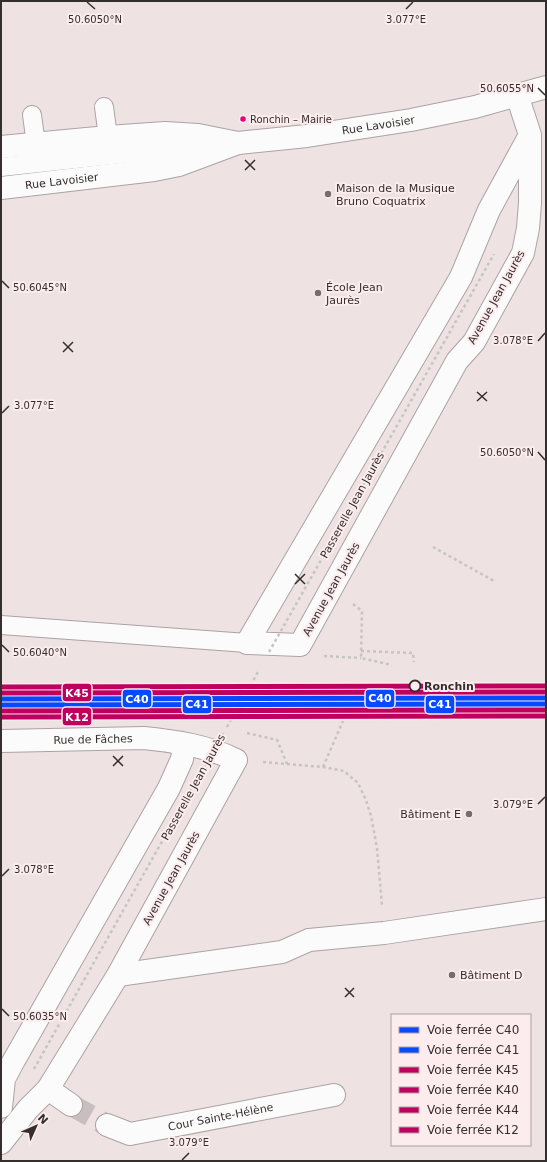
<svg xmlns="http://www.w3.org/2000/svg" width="547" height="1162" viewBox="0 0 547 1162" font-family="'DejaVu Sans',sans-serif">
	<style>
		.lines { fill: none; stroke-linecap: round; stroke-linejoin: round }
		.street-tunnel { stroke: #c9bebf; stroke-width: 22; stroke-dasharray: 22 11; stroke-linecap: butt }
		.lane-casing { stroke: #aba3a3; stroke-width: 20 }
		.street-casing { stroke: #aba3a3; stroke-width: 24 }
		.secondary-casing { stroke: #aba3a3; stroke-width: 24 }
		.path { stroke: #c7c4c4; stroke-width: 2.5; stroke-dasharray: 3 3; stroke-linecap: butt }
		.lane { stroke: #fcfbfb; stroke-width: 18 }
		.street { stroke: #fcfbfb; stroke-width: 22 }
		.secondary { stroke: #fcfbfb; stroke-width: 22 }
		.path-bridge { stroke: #c7c4c4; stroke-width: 2.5; stroke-dasharray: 3 3; stroke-linecap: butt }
		.rail-1-casing { stroke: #fceced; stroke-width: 8 }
		.rail-2-casing { stroke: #fceced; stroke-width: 8 }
		.rail-3-casing { stroke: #fceced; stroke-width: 8 }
		.rail-4-casing { stroke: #fceced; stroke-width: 8 }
		.rail-5-casing { stroke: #fceced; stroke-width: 8 }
		.rail-6-casing { stroke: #fceced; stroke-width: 8 }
		.rail-1 { stroke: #0749ff; stroke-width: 5 }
		.rail-2 { stroke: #0749ff; stroke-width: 5 }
		.rail-3 { stroke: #bf005f; stroke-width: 5 }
		.rail-4 { stroke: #bf005f; stroke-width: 5 }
		.rail-5 { stroke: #bf005f; stroke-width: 5 }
		.rail-6 { stroke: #bf005f; stroke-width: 5 }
		.ticks { fill: none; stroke: #352e2e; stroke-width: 1.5 }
		.bus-dot { fill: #e5007d; stroke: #fceced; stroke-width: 1.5 }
		.poi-dot { fill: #766d6d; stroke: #fceced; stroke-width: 1.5 }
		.stop-dot { fill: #fceced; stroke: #352e2e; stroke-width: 2 }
		.labels { text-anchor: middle; stroke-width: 4; stroke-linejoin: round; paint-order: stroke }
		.bus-label { font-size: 10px; fill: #352e2e; stroke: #fceced; text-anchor: start }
		.street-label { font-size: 11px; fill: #352e2e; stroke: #fceced }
		.poi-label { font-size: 11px; fill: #352e2e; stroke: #fceced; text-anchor: start }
		.stop-label { font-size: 11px; font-weight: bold; fill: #352e2e; stroke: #fceced; text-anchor: start }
		.ticks-label { font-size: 10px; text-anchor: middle; fill: #352e2e; stroke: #fceced; stroke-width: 4; stroke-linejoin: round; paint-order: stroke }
		.line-badge { stroke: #fceced; stroke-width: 1.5 }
		.badge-label { font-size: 11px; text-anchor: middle; font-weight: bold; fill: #fff }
	</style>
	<rect width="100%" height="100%" fill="#eee2e3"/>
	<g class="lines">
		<!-- street-tunnel -->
		<path class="street-tunnel" d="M 71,1105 L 107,1125"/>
		<defs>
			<g id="lane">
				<path d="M 104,107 L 108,137"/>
				<path d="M 32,115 L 36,144"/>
				<path d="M 1,167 L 159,150 L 221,145"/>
				<path d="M 1,625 L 247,643"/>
			</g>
			<g id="street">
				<path d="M 517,95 L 530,135 L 530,203 L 528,228 L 523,253 L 474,342 L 457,361 L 300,645 L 247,643 L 461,277 L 489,210 L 530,135"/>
				<path id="s1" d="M 1,741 L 144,738 C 175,741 208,746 236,760 L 118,975 L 48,1089 L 28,1109 L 1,1143"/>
				<path d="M 118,975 L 282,952 L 309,940 L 384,933 L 546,909"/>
				<path d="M 48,1089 L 71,1105"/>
				<path d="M 1,1107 L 4,1079 L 13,1062 L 169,788 L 182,759 L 184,744"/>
				<path id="s2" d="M 107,1125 L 130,1134 L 334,1095"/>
			</g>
			<g id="secondary">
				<path d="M 1,147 L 108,137 L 165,133 L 198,135 L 238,143"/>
				<path id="s3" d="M 1,188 L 154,170 L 179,165 L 238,143 L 307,136 L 411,120 L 475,107 L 546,87"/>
			</g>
		</defs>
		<!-- lane casing -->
		<use href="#lane" class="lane-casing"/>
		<!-- street casing -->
		<use href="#street" class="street-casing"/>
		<!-- secondary casing -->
		<use href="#secondary" class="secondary-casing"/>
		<!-- path -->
		<g class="path">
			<path d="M 433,547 L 494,581"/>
			<path d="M 353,604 L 362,611 L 361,658 L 392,665"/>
			<path d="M 361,651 L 413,653 L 414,662"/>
			<path d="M 324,656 L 361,658"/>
			<path d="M 227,727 L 259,670"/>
			<path d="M 247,733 L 277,740 L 287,764"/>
			<path d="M 263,762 L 323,767 L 344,771 L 358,783 L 366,800 L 371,816 L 377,848 L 382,906"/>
			<path d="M 323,767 L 343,721"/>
		</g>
		<!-- lane -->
		<use href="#lane" class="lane"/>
		<!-- street -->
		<use href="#street" class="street"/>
		<!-- secondary -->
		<use href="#secondary" class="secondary"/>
		<!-- path-bridge -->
		<g class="path-bridge">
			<path d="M 269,652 L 494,254"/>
			<path d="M 34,1069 L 223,733"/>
		</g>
		<defs>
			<path id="rail-1" d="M 1,699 L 546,698"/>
			<path id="rail-2" d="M 1,705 L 546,704"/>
			<path id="rail-3" d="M 1,693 L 546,692"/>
			<path id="rail-4" d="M 1,711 L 546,710"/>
			<path id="rail-5" d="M 1,687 L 546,686"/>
			<path id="rail-6" d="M 1,717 L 546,716"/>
		</defs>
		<!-- rail-1 casing -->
		<use href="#rail-1" class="rail-1-casing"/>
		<!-- rail-2 casing -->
		<use href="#rail-2" class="rail-2-casing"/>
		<!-- rail-3 casing -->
		<use href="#rail-3" class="rail-3-casing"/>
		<!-- rail-4 casing -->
		<use href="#rail-4" class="rail-4-casing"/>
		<!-- rail-5 casing -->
		<use href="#rail-5" class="rail-5-casing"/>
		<!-- rail-6 casing -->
		<use href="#rail-6" class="rail-6-casing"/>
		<!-- rail-1 -->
		<use href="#rail-1" class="rail-1"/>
		<!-- rail-2 -->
		<use href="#rail-2" class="rail-2"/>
		<!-- rail-3 -->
		<use href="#rail-3" class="rail-3"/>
		<!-- rail-4 -->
		<use href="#rail-4" class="rail-4"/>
		<!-- rail-5 -->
		<use href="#rail-5" class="rail-5"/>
		<!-- rail-6 -->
		<use href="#rail-6" class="rail-6"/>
	</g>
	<!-- ticks -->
	<path class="ticks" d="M 87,2 L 95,9M 406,9 L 413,2M 538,88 L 545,95M 245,160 L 255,170M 245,170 L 255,160M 2,281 L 9,288M 538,341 L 545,333M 63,342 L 73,352M 63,352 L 73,342M 477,392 L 487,401M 477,401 L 487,392M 2,413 L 9,406M 538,452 L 545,460M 295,574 L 305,584M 295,584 L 305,574M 2,645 L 9,652M 113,756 L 123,766M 113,766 L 123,756M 538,804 L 545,797M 2,876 L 9,869M 345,988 L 354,997M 345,997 L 354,988M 2,1009 L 9,1016M 182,1160 L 189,1153"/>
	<!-- markers -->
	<circle class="bus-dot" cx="243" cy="119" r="3.5"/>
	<g class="poi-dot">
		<circle cx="328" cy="194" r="4"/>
		<circle cx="318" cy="293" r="4"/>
		<circle cx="469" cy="814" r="4"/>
		<circle cx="452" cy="975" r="4"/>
	</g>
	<circle class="stop-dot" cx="415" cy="686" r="5.5"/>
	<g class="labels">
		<!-- bus labels -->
		<g class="bus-label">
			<text x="250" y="123">Ronchin – Mairie</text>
		</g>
		<!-- street labels -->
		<g class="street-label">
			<text dy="4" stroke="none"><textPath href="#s3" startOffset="384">Rue Lavoisier</textPath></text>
			<text dy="4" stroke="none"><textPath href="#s3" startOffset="61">Rue Lavoisier</textPath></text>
			<text transform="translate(496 297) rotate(-61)" y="4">Avenue Jean Jaurès</text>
			<text transform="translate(352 505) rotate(-61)" y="4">Passerelle Jean Jaurès</text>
			<text transform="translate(331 589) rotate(-61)" y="4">Avenue Jean Jaurès</text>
			<text dy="4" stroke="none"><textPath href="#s1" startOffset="92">Rue de Fâches</textPath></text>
			<text transform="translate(193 787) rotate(-61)" y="4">Passerelle Jean Jaurès</text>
			<text transform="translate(171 878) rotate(-61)" y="4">Avenue Jean Jaurès</text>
			<text dy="4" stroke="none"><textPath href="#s2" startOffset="117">Cour Sainte-Hélène</textPath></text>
		</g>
		<!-- poi labels -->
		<g class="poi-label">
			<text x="336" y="192">Maison de la Musique<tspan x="336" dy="13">Bruno Coquatrix</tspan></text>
			<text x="326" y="291">École Jean<tspan x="326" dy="13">Jaurès</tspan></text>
			<text x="461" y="818" text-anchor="end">Bâtiment E</text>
			<text x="460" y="979">Bâtiment D</text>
		</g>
		<!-- stop labels -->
		<g class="stop-label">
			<text x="424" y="690">Ronchin</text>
		</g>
	</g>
	<g class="ticks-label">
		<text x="95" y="23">50.6050°N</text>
		<text x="406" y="23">3.077°E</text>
		<text x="507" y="92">50.6055°N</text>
		<text x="40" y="291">50.6045°N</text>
		<text x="513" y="344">3.078°E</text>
		<text x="34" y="409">3.077°E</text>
		<text x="507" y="456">50.6050°N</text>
		<text x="40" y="656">50.6040°N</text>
		<text x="513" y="808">3.079°E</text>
		<text x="34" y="873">3.078°E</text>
		<text x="40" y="1020">50.6035°N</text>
		<text x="189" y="1146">3.079°E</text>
	</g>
	<g class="line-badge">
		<rect x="62" y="683" width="30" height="19" rx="4" fill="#bf005f"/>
		<rect x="365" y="689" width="30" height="19" rx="4" fill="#0749ff"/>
		<rect x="122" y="689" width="30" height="19" rx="4" fill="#0749ff"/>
		<rect x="425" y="695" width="30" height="19" rx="4" fill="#0749ff"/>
		<rect x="182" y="695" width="30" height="19" rx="4" fill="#0749ff"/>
		<rect x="62" y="707" width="30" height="19" rx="4" fill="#bf005f"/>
	</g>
	<g class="badge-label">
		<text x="77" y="697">K45</text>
		<text x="380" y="702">C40</text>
		<text x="137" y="703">C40</text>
		<text x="440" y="708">C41</text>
		<text x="197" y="708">C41</text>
		<text x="77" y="721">K12</text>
	</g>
	<!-- border -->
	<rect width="547" height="1162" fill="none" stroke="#352e2e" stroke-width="4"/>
	<!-- legend -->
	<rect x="391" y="1014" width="140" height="132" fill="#fceced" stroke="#aca0a1"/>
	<rect x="399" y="1027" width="20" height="6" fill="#0749ff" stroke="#aca0a1"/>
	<text x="427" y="1034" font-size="12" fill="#352e2e">Voie ferrée C40</text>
	<rect x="399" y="1047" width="20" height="6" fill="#0749ff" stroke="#aca0a1"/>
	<text x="427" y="1054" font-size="12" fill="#352e2e">Voie ferrée C41</text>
	<rect x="399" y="1067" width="20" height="6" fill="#bf005f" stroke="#aca0a1"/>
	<text x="427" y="1074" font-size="12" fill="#352e2e">Voie ferrée K45</text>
	<rect x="399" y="1087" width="20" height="6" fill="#bf005f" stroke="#aca0a1"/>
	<text x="427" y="1094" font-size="12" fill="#352e2e">Voie ferrée K40</text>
	<rect x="399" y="1107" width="20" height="6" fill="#bf005f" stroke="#aca0a1"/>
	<text x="427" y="1114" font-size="12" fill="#352e2e">Voie ferrée K44</text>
	<rect x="399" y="1127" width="20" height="6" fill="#bf005f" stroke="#aca0a1"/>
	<text x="427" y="1134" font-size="12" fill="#352e2e">Voie ferrée K12</text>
	<!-- north arrow -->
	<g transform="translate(36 1126) rotate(45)" stroke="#fceced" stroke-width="3" paint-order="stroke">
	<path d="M0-3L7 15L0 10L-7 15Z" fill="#352e2e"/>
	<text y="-6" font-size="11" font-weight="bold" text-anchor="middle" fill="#352e2e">N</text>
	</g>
</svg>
